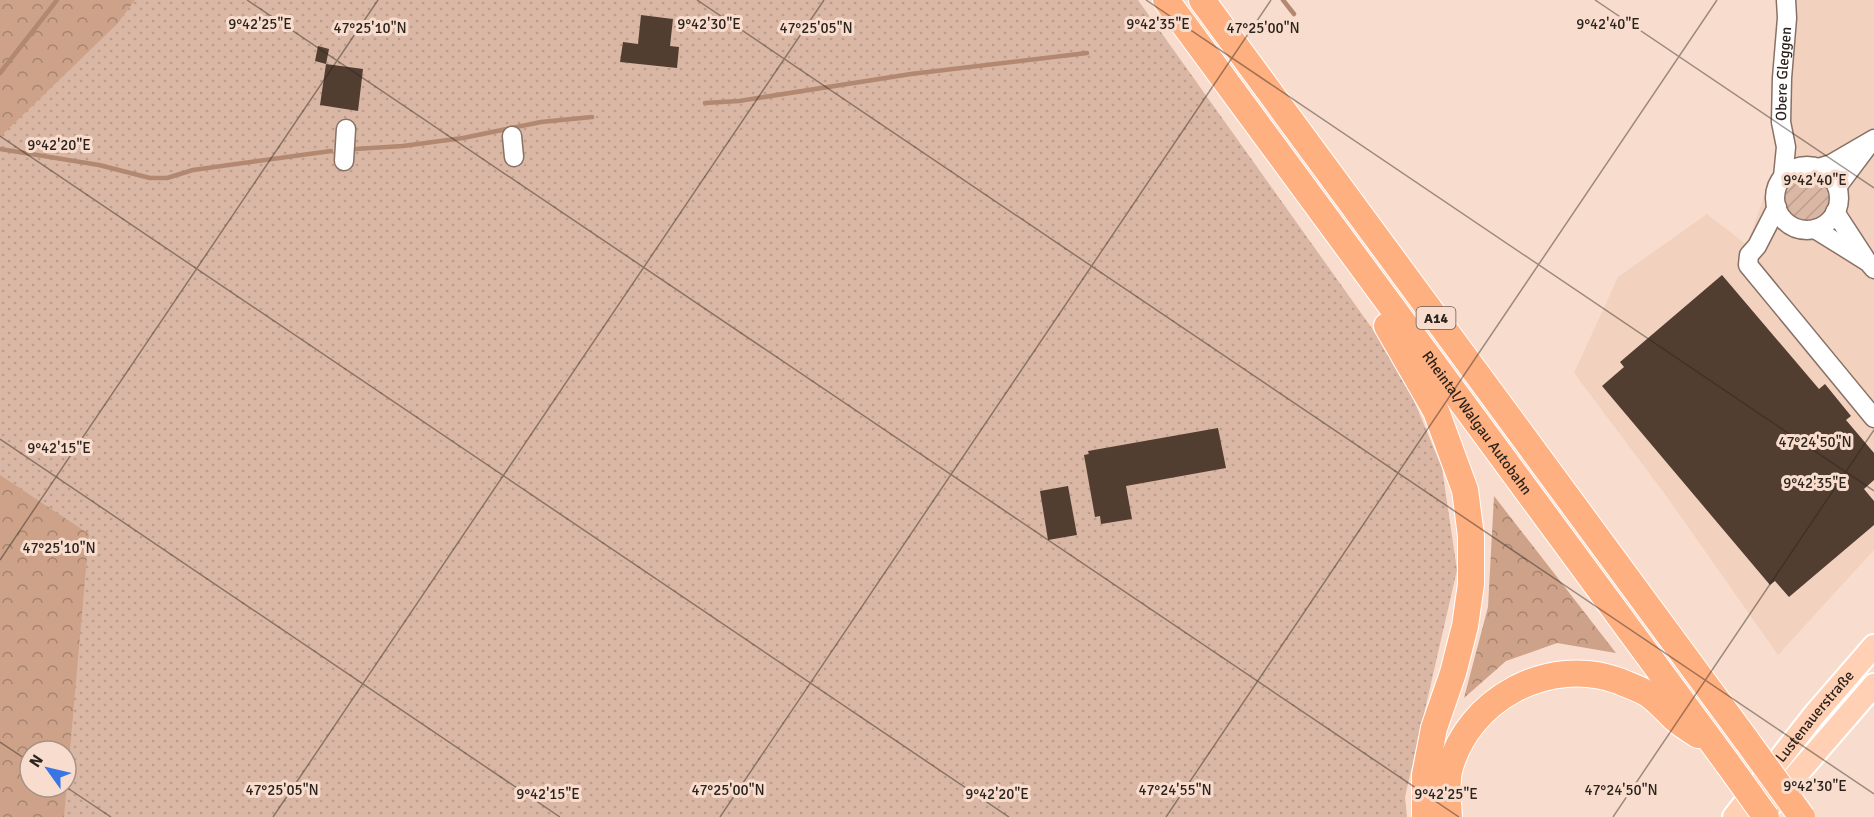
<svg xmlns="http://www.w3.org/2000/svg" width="1874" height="817" viewBox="0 0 1874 817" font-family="Signika,sans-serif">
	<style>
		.built { fill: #f2d1be }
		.grass { fill: url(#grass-dots); fill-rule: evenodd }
		.forest { fill: url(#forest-crowns); fill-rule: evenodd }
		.garden { fill: url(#garden-furrows) }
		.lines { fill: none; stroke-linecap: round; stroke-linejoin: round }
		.stream { stroke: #b28870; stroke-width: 4.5 }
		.building { fill: #523d31 }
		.minor-casing { stroke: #887164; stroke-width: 21 }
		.major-casing { stroke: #fff; stroke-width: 26 }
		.highway-casing { stroke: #fff; stroke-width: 28 }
		.minor { stroke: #fff; stroke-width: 18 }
		.major { stroke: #ffd0b3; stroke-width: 22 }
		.highway { stroke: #ffb081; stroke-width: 26 }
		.highway-bridge-casing { stroke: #fff; stroke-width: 28; stroke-linecap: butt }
		.highway-bridge { stroke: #ffb081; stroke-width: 26 }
		.ticks { fill: none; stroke: #2c231d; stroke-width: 1.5; stroke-opacity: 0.45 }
		.labels { text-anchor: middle; stroke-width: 6; stroke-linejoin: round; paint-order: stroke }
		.shield { fill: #f8ddce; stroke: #695b52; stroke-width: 1.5 }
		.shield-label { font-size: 14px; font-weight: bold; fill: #2c231d }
		.street-label { font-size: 15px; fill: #2c231d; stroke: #f8ddce }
		.ticks-label { font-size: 15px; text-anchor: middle; fill: #2c231d; stroke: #f8ddce; stroke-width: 6; stroke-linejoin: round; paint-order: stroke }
	</style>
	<defs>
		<pattern id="grass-dots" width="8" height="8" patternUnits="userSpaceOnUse" patternTransform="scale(1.5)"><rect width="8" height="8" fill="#dab7a4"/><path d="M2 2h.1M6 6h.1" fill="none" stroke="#bb9d8d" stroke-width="1.8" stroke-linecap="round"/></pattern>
		<pattern id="forest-crowns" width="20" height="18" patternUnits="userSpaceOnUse" patternTransform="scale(1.5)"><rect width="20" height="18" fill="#cda289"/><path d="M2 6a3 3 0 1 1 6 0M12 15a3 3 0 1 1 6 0" fill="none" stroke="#a7846f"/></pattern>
		<pattern id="garden-furrows" width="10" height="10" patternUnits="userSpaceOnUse" patternTransform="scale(1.5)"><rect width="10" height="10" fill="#dab7a4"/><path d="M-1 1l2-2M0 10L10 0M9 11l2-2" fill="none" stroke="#bb9d8d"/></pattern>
	</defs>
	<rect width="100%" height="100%" fill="#f8ddce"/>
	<!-- built -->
	<path class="built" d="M 1782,0 L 1874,0 L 1874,550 L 1778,655 L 1667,497 L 1574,373 L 1618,277 L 1707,214 L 1747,245 L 1781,148 Z"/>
	<!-- grass -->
	<path class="grass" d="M 0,0 L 1138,0 L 1401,369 L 1442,468 L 1457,570 L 1405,797 L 1407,817 L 0,817 ZM 30,751 L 66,751 L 66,787 L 30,787 Z"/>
	<!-- forest -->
	<g class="forest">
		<path d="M 0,0 L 135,0 L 117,24 L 0,137 Z"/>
		<path d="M 0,475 L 89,534 L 64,817 L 0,817 ZM 30,751 L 66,751 L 66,787 L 30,787 Z"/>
		<path d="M 1494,496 L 1616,653 L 1557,643 L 1506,661 L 1464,698 L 1488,607 Z"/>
	</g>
	<!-- garden -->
	<circle class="garden" cx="1808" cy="198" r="23"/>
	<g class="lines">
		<!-- stream -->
		<g class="stream">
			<path d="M 1283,0 L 1294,14"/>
			<path d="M 0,73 L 57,0"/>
			<path d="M 705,103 L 739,101 L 911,74 L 1087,53"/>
			<path d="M 0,149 L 99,165 L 150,178 L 167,178 L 193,170 L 331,151"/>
			<path d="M 355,149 L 403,146 L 463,138 L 541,122 L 592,117"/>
		</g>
	</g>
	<!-- building -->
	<g class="building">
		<path d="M 641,15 L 673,19 L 670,46 L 679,47 L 677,68 L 620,62 L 623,42 L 638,44 Z"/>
		<path d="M 318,46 L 329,49 L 326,64 L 315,61 Z"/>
		<path d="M 326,64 L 363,69 L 358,111 L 320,105 Z"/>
		<path d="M 1722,275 L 1819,389 L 1825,384 L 1851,416 L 1846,420 L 1874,453 L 1874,480 L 1864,489 L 1874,501 L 1874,525 L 1789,597 L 1775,581 L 1770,585 L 1602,386 L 1624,367 L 1620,362 Z"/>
		<path d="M 1218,428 L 1226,468 L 1126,486 L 1132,519 L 1101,524 L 1100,516 L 1095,517 L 1084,455 L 1089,454 L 1088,451 Z"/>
		<path d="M 1068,486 L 1077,535 L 1048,540 L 1040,491 Z"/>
	</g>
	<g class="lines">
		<defs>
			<g id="minor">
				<path d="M 512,136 L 514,157"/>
				<path d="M 344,161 L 346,129"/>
				<circle cx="1807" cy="198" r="32"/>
				<path d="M 1818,168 L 1831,164 L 1874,139"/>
				<path id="s1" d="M 1783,177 L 1786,147 L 1781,122 L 1782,78 L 1787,18 L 1786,0"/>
				<path d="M 1837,187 L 1867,147"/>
				<path d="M 1777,207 L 1757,246 L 1749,255 L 1748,265 L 1874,418"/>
				<path d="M 1835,212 L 1865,258"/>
				<path d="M 1815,229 L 1868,262 L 1874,269"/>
			</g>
			<g id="major">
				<path id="s2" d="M 1734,817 L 1815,714 L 1874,646"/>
				<path d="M 1760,817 L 1874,685"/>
			</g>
			<g id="highway">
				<path id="s3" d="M 1166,0 L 1728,764"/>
				<path d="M 1202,0 L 1747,741"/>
				<path d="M 1387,326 L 1436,411 L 1465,490 L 1471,536 L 1471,584 L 1465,626 L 1453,673 L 1434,728 L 1425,775 L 1425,817"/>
				<path d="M 1449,817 C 1448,802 1446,786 1449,771 C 1467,699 1549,655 1619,681 C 1628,685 1640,689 1648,694 C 1658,701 1667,711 1675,719 C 1682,725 1690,730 1698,735"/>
			</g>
		</defs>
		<!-- minor casing -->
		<use href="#minor" class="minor-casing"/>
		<!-- major casing -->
		<use href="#major" class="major-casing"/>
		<!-- highway casing -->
		<use href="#highway" class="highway-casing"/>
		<!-- minor -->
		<use href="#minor" class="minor"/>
		<!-- major -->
		<use href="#major" class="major"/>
		<!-- highway -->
		<use href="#highway" class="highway"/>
		<defs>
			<g id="highway-bridge">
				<path d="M 1747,741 L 1802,817"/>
				<path d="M 1728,764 L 1766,817"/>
			</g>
		</defs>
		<!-- highway-bridge casing -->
		<use href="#highway-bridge" class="highway-bridge-casing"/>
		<!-- highway-bridge -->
		<use href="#highway-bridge" class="highway-bridge"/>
	</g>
	<!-- ticks -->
	<path class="ticks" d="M 247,0 L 1459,817M 697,0 L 1874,794M 1146,0 L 1874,491M 1595,0 L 1874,188M 0,136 L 1009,817M 0,439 L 560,817M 0,560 L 378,0M 0,742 L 30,762M 66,787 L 111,817M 273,817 L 824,0M 720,817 L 1271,0M 1166,817 L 1717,0M 1613,817 L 1874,430"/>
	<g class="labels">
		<!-- shield labels -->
		<rect class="shield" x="1416.5" y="307" width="39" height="22" rx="4.5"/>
		<g class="shield-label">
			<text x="1436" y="323">A14</text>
		</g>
		<!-- street labels -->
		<g class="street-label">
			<text dy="5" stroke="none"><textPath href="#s1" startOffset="104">Obere Gleggen</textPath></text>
			<text dy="5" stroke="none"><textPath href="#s3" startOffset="525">Rheintal/Walgau Autobahn</textPath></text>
			<text dy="5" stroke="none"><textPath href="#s2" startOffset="129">Lustenauerstraße</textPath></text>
		</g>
	</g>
	<g class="ticks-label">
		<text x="1608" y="29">9°42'40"E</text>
		<text x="260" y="29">9°42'25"E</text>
		<text x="709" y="29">9°42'30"E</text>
		<text x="1158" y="29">9°42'35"E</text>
		<text x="370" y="33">47°25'10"N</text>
		<text x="816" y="33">47°25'05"N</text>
		<text x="1263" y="33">47°25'00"N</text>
		<text x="59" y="150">9°42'20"E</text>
		<text x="1815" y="185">9°42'40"E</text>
		<text x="1815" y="447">47°24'50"N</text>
		<text x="59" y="453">9°42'15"E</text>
		<text x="1815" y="488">9°42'35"E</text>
		<text x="59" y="553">47°25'10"N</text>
		<text x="1815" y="791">9°42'30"E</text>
		<text x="282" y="795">47°25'05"N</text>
		<text x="728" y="795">47°25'00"N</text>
		<text x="1175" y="795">47°24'55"N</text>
		<text x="1621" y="795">47°24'50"N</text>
		<text x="548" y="799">9°42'15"E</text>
		<text x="997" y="799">9°42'20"E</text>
		<text x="1446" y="799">9°42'25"E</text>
	</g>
	<!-- north arrow -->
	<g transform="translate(48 769) rotate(304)"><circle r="28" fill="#f8ddce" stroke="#a69387" stroke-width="1.5"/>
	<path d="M0-4.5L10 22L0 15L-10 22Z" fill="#3a75e4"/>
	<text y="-9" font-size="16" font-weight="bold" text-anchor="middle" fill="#2c231d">N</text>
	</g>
</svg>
